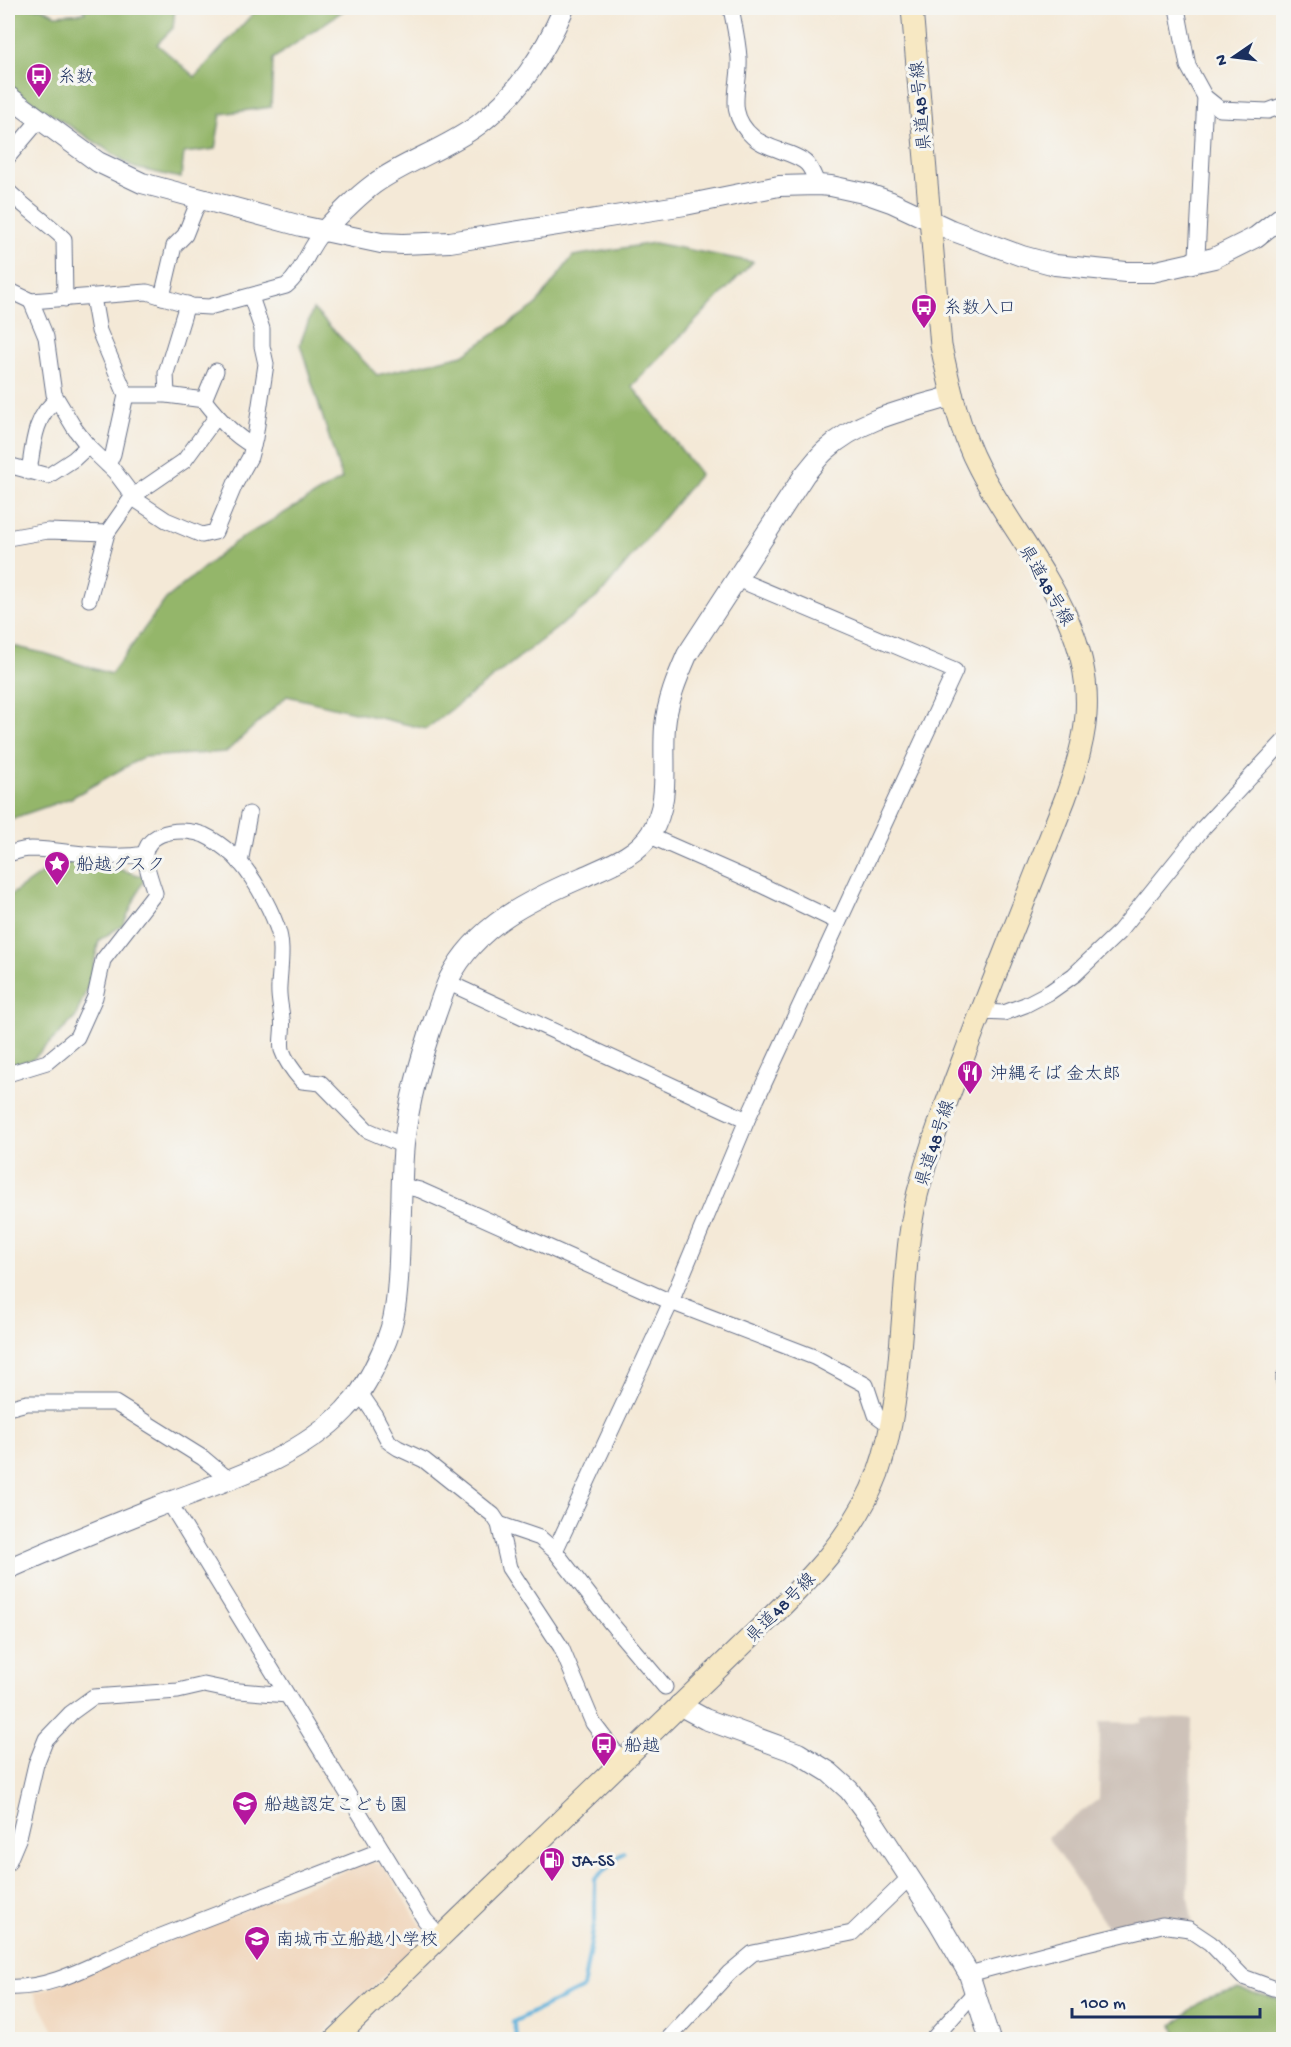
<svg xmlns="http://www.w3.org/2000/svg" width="1291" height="2047" viewBox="0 0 1291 2047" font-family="'Gochi Hand','Klee One',sans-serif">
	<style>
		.built { fill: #f0d6bc }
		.industrial { fill: #cec2b9 }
		.forest { fill: #94b66a; stroke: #587264; stroke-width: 1.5 }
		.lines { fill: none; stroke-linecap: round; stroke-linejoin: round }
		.stream { stroke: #60b2db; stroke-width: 4 }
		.minor-casing { stroke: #677088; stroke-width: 17 }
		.tertiary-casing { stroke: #677088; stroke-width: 22 }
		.secondary-casing { stroke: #677088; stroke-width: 23 }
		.minor { stroke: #fff; stroke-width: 15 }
		.tertiary { stroke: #fff; stroke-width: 20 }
		.secondary { stroke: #f7e8c3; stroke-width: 21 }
		.labels { text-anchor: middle; stroke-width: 6; stroke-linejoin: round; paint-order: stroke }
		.poi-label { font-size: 18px; fill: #1b2f5e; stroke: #f6f6f2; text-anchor: start }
		.street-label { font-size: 18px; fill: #1b2f5e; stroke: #f6f6f2 }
	</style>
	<rect width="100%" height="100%" fill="#f6f6f2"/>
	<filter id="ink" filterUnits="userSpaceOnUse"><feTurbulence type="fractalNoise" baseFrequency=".0167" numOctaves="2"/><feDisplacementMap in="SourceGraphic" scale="12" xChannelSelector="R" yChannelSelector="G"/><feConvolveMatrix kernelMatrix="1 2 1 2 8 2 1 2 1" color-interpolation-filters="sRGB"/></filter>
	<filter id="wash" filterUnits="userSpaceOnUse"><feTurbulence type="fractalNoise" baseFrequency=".008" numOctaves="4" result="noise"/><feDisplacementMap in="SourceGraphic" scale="24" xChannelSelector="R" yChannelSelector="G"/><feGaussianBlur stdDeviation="1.35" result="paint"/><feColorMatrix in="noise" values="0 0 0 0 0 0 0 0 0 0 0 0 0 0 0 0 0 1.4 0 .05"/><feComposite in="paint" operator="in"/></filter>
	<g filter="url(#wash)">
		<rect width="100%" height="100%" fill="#f4e9d7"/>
		<!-- built -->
		<path class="built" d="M 370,1861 L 383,1865 L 427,1935 L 317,2039 L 58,2039 L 34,1993 L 47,1989 Z"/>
		<!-- industrial -->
		<path class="industrial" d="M 1142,1718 L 1192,1719 L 1188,1897 L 1193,1925 L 1110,1931 L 1047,1837 L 1099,1799 L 1100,1722 L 1141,1723 Z"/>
		<!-- forest -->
		<g class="forest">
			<path d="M 8,8 L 42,8 L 55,15 L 85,13 L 83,8 L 175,8 L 173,28 L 157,44 L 195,77 L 258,8 L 347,8 L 273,59 L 271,107 L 221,114 L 215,149 L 184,153 L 181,178 L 135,168 L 8,86 Z"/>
			<path d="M 654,243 L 753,262 L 632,386 L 700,474 L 600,595 L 426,729 L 287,696 L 226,752 L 143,757 L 71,798 L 8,820 L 8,645 L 47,654 L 111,674 L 166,599 L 235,542 L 342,479 L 300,344 L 313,309 L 377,375 L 463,355 L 536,305 L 573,256 Z"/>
			<path d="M 59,861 L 94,862 L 145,877 L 123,925 L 99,940 L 90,981 L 75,1018 L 33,1059 L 8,1066 L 8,897 Z"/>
			<path d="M 1238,1989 L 1283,2000 L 1283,2039 L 1178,2039 L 1173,2025 L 1204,1999 Z"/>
		</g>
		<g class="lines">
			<!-- stream -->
			<path class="stream" d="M 518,2040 L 513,2022 L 583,1988 L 595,1920 L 595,1879 L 624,1852"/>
		</g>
	</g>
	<g filter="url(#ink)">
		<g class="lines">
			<defs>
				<g id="minor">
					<path d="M 731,8 C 734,24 738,41 739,58 C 741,87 724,112 753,137 C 767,150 796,152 807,164 C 812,169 815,179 818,185"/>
					<path d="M 1177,8 L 1188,66 L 1205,97 L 1220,109 L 1268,111 L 1284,105"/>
					<path d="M 8,157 L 40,119"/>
					<path d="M 8,191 C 25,208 46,221 64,239 L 65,299"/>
					<path d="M 1187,264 L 1197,256 L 1205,97"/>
					<path d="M 8,290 L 31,301 L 147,292 L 192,306 L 209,307 L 286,286 C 303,272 308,248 323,232"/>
					<path d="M 93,297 L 99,331 L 126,395 L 113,454 L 108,465"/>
					<path d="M 162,297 L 174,246 L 185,235 L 195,210 L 202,199"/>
					<path d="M 31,301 L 46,337 L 54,394 L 75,429 L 88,446 L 115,472 L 136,500 L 166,520 L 202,535 L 215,532 L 235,484 L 250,457 L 255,438 L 266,364 L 262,346 L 262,329 L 251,297"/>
					<path d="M 126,395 L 167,395 L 204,400 C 218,418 233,435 253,446"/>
					<path d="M 167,395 L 166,373 L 187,304"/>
					<path d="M 204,400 L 216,371"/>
					<path d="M 8,465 L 48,476 L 74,459 L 88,446"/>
					<path d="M 29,472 C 33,447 34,415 57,400"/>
					<path d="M 8,538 L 48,531 L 107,533"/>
					<path d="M 89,599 L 107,533 L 133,496 L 184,461 L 217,416"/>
					<path d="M 650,836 L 757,883 L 838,922"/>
					<path d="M 8,854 C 15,852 23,849 31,849 C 69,850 107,861 145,854"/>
					<path d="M 240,863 L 249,814"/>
					<path d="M 447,982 L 747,1120"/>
					<path d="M 981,1012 L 1004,1013 L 1025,1005 L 1050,992 L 1074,975 L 1119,932 L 1203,828 L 1284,741"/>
					<path d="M 8,1074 L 47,1062 L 77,1037 L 95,997 L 103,960 L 155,893 C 152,884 144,861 145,853 C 150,828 187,828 204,835 C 215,840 225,848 234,856 C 251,872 269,905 277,927 C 284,945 280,966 279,986 C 278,997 281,1007 282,1018 C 284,1028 280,1040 282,1050 C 286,1062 294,1072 302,1081 L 321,1083 L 367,1130 L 404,1146"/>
					<path d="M 403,1186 L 420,1190 L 671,1302 L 814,1357 L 866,1385 L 876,1415 L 891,1426"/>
					<path d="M 1284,1377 L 1284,1383"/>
					<path d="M 360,1393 L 373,1412 L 389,1442 L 398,1448 L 424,1460 L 493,1515 L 499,1524 L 509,1568 L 561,1647 L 593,1723 L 622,1761"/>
					<path d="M 8,1408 L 27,1403 L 115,1403 L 203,1458 L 228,1479"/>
					<path d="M 169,1502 L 425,1920 L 440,1936"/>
					<path d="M 499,1524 L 540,1538 L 555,1551 L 610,1622 L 665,1687"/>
					<path d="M 555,1551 L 671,1302 L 747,1120 L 955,671 L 737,579"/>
					<path d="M 8,1863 L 19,1837 L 36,1764 L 46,1739 L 71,1713 L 93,1697 L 178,1691 L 204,1685 L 228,1690 L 287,1695"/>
					<path d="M 969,1974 L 1066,1948 L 1162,1925 L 1189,1929 L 1210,1943 L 1243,1977 L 1273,1988 L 1284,1989"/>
					<path d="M 8,1987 C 51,1990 94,1963 133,1947 C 216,1915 299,1883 382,1850"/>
					<path d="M 667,2040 L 729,1973 L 753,1953 L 852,1933 L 909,1878"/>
					<path d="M 932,2040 L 975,1992"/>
				</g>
				<g id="tertiary">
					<path d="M 8,96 L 98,162 L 142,183 L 301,226 L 381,243 L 403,244 L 450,242 L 685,205 L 779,186 L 818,185 L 831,186 L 868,194 L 891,202 L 951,230 L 1022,256 L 1055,265 L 1126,272 L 1152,272 L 1214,258 L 1256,237 L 1284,215"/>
					<path d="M 323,232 C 339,215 355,198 374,184 C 406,161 446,149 478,125 C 519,94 544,54 564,8"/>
					<path d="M 8,1569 C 56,1547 105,1528 154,1508 C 220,1482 295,1462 345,1410 C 350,1404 357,1398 361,1391 C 375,1369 392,1334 395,1309 C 399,1284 399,1258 400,1233 C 402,1203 401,1173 404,1144 C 409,1100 421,1056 436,1014 C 440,1003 444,990 449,979 C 476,925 530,900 583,877 C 606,866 636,857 651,833 C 671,801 662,763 665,727 C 667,702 677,678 687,655 L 805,474 C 812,466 818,457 826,450 C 861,418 909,409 953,396"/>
					<path d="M 679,1705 L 705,1719 L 798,1753 L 829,1772 L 849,1790 L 874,1823 L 938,1921 L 969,1974 L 990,2040"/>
				</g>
				<path id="secondary" d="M 334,2040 L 761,1627 C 807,1582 855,1535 878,1473 C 895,1425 898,1375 902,1325 C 906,1277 907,1227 921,1181 C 935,1129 956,1078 975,1027 C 1005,951 1035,874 1065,799 C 1075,772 1084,743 1086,715 C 1093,618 1020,548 979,468 C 959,430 950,387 941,346 L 912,8"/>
			</defs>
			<!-- minor casing -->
			<use href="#minor" class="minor-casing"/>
			<!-- tertiary casing -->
			<use href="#tertiary" class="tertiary-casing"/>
			<!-- secondary casing -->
			<use href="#secondary" class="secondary-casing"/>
			<!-- minor -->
			<use href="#minor" class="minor"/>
			<!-- tertiary -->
			<use href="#tertiary" class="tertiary"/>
			<!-- secondary -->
			<use href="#secondary" class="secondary"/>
		</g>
	</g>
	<!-- icons -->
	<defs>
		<symbol id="bus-pin" viewBox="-11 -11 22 30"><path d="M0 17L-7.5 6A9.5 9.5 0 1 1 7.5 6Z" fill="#b5179e" stroke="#f6f6f2"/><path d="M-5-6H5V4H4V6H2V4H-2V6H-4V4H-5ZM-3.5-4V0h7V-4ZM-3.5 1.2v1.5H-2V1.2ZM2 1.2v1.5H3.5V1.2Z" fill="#fff"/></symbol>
		<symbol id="sight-pin" viewBox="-11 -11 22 30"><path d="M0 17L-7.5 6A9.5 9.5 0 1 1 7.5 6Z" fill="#b5179e" stroke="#f6f6f2"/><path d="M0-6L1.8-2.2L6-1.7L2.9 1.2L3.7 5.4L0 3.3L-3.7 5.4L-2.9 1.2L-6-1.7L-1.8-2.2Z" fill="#fff"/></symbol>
		<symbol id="restaurant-pin" viewBox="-11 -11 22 30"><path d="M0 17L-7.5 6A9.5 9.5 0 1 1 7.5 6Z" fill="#b5179e" stroke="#f6f6f2"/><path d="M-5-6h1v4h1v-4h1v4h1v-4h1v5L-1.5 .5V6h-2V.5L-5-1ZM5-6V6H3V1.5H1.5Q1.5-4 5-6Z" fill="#fff"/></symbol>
		<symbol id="school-pin" viewBox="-11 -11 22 30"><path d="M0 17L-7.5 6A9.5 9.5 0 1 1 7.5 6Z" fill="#b5179e" stroke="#f6f6f2"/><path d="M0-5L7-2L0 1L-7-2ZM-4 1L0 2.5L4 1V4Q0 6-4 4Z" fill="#fff"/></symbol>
		<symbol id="fuel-pin" viewBox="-11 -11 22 30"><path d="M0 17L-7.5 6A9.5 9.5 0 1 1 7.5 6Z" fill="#b5179e" stroke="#f6f6f2"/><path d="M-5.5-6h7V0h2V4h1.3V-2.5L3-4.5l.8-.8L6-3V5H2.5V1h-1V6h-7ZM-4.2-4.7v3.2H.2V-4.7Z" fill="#fff"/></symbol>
	</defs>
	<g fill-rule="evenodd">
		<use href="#bus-pin" x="24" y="61" width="30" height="40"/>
		<use href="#bus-pin" x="909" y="292" width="30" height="40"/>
		<use href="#sight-pin" x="42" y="849" width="30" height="40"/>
		<use href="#restaurant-pin" x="955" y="1058" width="30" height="40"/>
		<use href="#bus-pin" x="589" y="1730" width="30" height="40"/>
		<use href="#school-pin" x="230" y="1789" width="30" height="40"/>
		<use href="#fuel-pin" x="537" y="1845" width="30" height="40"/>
		<use href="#school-pin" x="242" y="1924" width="30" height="40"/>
	</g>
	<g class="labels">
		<!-- poi labels -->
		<g class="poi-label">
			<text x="58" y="82">糸数</text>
			<text x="944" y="313">糸数入口</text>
			<text x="76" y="870">船越グスク</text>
			<text x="990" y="1079">沖縄そば 金太郎</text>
			<text x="624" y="1751">船越</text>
			<text x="264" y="1810">船越認定こども園</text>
			<text x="572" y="1866">JA-SS</text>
			<text x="276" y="1945">南城市立船越小学校</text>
		</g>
		<!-- street labels -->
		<g class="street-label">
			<text transform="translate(920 106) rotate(-95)" y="6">県道48号線</text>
			<text transform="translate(1047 585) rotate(60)" y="6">県道48号線</text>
			<text transform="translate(934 1143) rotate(-72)" y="6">県道48号線</text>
			<text transform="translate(780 1607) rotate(-45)" y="6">県道48号線</text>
		</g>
	</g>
	<!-- margin -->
	<rect width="1291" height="2047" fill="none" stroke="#f6f6f2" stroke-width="30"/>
	<!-- north arrow -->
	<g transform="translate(1234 57) rotate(256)" stroke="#f6f6f2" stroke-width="4.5" paint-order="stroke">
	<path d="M0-4.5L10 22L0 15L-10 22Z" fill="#1b2f5e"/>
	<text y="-9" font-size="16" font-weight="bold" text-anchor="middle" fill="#1b2f5e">N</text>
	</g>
	<!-- scale -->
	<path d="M1072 2008v9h188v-9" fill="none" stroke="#1b2f5e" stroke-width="3"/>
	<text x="1081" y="2008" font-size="18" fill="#1b2f5e" stroke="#f6f6f2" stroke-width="4.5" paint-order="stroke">100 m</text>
</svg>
